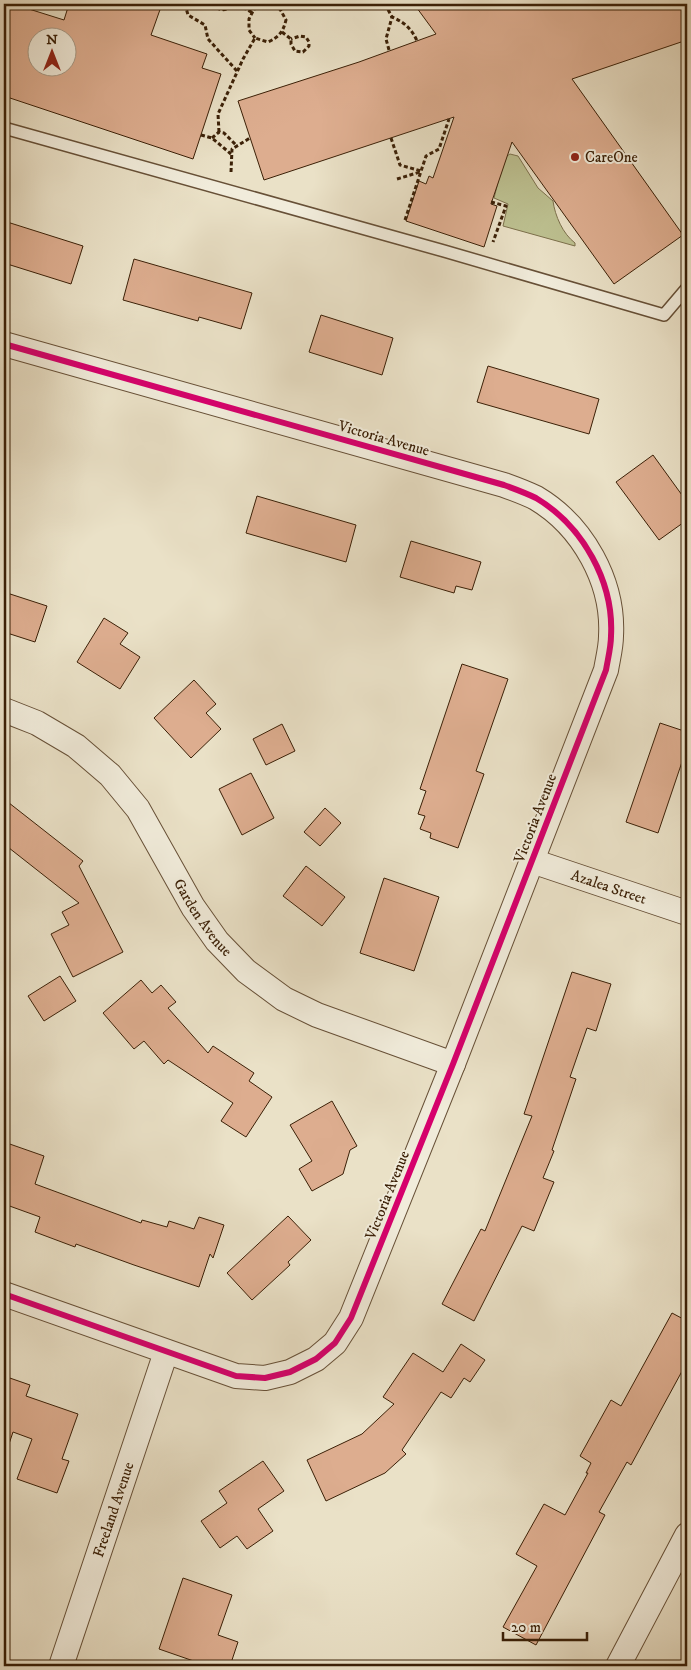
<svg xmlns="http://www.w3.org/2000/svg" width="691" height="1670" viewBox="0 0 691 1670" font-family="'IM FELL DW Pica',serif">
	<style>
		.green { fill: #bdc191; stroke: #7c704c }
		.building { fill: #ddad8f; stroke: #3b2007; fill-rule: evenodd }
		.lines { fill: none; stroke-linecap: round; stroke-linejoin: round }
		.lane-casing { stroke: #675037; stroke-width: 14 }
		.street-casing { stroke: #675037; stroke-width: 26 }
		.path { stroke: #3b2007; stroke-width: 3; stroke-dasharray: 4 2.5; stroke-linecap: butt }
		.lane { stroke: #f1ecdb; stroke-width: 11 }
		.street { stroke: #f1ecdb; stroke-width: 24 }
		.cycleway-casing { stroke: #f1ecdb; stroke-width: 9 }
		.cycleway { stroke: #d6006c; stroke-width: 6 }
		.poi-dot { fill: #8f2418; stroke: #f1ecdb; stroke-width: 2 }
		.labels { text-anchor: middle; stroke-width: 4; stroke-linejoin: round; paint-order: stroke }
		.poi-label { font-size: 15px; fill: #3b2007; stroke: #f1ecdb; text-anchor: start }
		.street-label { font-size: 15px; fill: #3b2007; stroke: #f1ecdb }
	</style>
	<rect width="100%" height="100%" fill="#eae1c7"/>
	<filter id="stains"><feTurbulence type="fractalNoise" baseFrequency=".004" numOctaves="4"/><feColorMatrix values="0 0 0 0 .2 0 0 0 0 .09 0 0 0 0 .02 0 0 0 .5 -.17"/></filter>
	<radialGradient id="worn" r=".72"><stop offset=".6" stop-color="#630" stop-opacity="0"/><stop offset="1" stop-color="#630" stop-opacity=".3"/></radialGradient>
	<!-- green -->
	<path class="green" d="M 510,154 L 518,156 L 538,188 L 553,201 C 555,216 563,234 575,243 L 575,246 L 503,226 L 508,204 L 494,198 L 504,158 Z"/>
	<!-- building -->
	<g class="building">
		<path d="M 4,4 L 13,4 L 64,20 L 69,4 L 162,4 L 151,35 L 207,54 L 202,68 L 221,74 L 193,159 L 4,96 ZM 38,38 L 68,38 L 68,68 L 38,68 Z"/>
		<path d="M 414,4 L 687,4 L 687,40 L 572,79 L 683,235 L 614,284 L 512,142 L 491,204 L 497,206 L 484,247 L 406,221 L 419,181 L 426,184 L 429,176 L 433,178 L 454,117 L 264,180 L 238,101 L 359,62 L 436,34 Z"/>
		<path d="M 4,221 L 83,246 L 71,284 L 4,263 Z"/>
		<path d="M 134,259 L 252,293 L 241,329 L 199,317 L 198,321 L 123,300 Z"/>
		<path d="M 321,315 L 393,338 L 382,375 L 309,352 Z"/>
		<path d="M 488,366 L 599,399 L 589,434 L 477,402 Z"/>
		<path d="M 653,455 L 687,502 L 687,520 L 659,540 L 616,482 Z"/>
		<path d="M 257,496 L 356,525 L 346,562 L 246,533 Z"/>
		<path d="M 411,541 L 481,562 L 472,590 L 456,586 L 454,593 L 400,577 Z"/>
		<path d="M 4,592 L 47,606 L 35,642 L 4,632 Z"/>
		<path d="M 104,618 L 128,633 L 120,644 L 140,657 L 120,689 L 77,662 Z"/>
		<path d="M 462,664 L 508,679 L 476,771 L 484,774 L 458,848 L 430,838 L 431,833 L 420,829 L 425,816 L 418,814 L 426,791 L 420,789 Z"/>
		<path d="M 194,680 L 216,704 L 206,713 L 221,729 L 191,758 L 154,718 Z"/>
		<path d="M 660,723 L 687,732 L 687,760 L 683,759 L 658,833 L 626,822 Z"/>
		<path d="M 282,724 L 295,751 L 266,765 L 253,739 Z"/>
		<path d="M 251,773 L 274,818 L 242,835 L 219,789 Z"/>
		<path d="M 4,799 L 83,861 L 79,866 L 123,952 L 73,977 L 51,934 L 69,925 L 62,912 L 79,903 L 4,844 Z"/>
		<path d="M 325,808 L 341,823 L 320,846 L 304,832 Z"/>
		<path d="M 306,866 L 345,897 L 322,926 L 283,896 Z"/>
		<path d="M 384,878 L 439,897 L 414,971 L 360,953 Z"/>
		<path d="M 572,972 L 611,984 L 596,1031 L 587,1028 L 570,1077 L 576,1079 L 552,1150 L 554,1151 L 543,1178 L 554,1182 L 534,1231 L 522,1226 L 474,1321 L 442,1304 L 481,1229 L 485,1231 L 532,1116 L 524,1114 Z"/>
		<path d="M 60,976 L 76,1001 L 44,1021 L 28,996 Z"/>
		<path d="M 141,980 L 152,993 L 161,985 L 176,1002 L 168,1008 L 208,1053 L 213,1046 L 254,1073 L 249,1081 L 272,1097 L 246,1137 L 221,1121 L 233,1103 L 168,1060 L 164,1064 L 144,1041 L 134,1049 L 103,1013 Z"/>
		<path d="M 332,1101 L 357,1146 L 350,1150 L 343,1174 L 312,1191 L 299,1169 L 312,1161 L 290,1125 Z"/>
		<path d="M 4,1142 L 44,1156 L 35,1184 L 141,1223 L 142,1220 L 167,1227 L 169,1221 L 194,1229 L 199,1217 L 224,1225 L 213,1258 L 210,1254 L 199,1287 L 134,1265 L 76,1244 L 75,1247 L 35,1232 L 40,1217 L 4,1204 Z"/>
		<path d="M 288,1216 L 311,1240 L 288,1262 L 290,1265 L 252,1300 L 227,1273 Z"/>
		<path d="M 672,1313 L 687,1321 L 687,1362 L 631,1465 L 627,1462 L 599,1512 L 605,1515 L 536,1645 L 503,1627 L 537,1566 L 516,1554 L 544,1504 L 565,1515 L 588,1473 L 586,1473 L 591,1463 L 580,1456 L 611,1400 L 621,1406 Z"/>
		<path d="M 461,1344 L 485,1360 L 470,1382 L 464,1378 L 451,1398 L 441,1392 L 402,1450 L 406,1454 L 385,1473 L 326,1501 L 307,1460 L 362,1434 L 394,1404 L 383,1397 L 413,1353 L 443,1372 Z"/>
		<path d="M 4,1376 L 30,1385 L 26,1396 L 78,1414 L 62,1459 L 69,1461 L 57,1493 L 17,1479 L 32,1439 L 13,1432 L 7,1450 L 4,1450 Z"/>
		<path d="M 263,1461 L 284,1491 L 258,1509 L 273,1531 L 247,1549 L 237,1536 L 220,1548 L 201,1521 L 227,1503 L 219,1491 Z"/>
		<path d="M 183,1578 L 232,1595 L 218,1635 L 238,1642 L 230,1666 L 208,1666 L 159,1649 Z"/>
	</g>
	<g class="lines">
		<defs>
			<path id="lane" d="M 4,128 L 444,251 L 664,315 L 687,288"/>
			<g id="street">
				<path d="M 4,344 L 504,485 C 515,489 526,493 536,498 C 583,526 614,582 611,636 C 611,647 608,658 606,670 L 453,1064 L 351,1318 L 335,1343 L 316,1359 L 290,1372 L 265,1378 L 236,1376 L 4,1294"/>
				<path id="s1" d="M 4,710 L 37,723 L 76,746 L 110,775 L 138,809 L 193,907 L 217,941 L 246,971 L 284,999 L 317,1015 L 453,1064"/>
				<path id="s2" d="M 532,861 L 687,913"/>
				<path id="s3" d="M 61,1666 L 166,1352"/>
				<path d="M 618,1666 L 687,1535"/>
			</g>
		</defs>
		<!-- lane casing -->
		<use href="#lane" class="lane-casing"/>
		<!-- street casing -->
		<use href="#street" class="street-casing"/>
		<!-- path -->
		<g class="path">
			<path d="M 185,4 L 188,15 L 205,25 L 208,39 L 237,71"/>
			<path d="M 211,4 C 219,11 227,12 234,4"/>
			<path d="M 237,4 L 253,13"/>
			<path d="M 385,4 L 392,17"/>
			<path d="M 275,8 L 278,4"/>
			<path d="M 282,32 L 291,39 L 291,44 L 295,51 L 303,52 L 309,46 L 309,42 L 306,37 L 300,36 L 291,39"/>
			<path d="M 389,50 L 386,39 L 392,17 C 404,22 412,29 417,41"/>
			<path d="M 219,132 L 218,114 L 243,59 L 255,38 L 268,42 C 279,37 283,32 286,20 L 280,9 L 269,5 L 254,9 L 249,19 L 249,30 L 255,38"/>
			<path d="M 201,135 L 212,138 L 231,154"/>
			<path d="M 212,138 L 219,132 L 224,133 L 237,146"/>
			<path d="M 391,138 L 400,165 L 421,171"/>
			<path d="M 231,172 L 232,149 L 250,138"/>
			<path d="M 397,179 L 420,172"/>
			<path d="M 491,202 L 506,206 L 493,242"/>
			<path d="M 405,220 L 426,156 L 439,149 L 449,119"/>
		</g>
		<!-- lane -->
		<use href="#lane" class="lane"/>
		<!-- street -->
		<use href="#street" class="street"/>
		<defs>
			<path id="cycleway" d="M 4,344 L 504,485 C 515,489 526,493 536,498 C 583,526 614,582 611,636 C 611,647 608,658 606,670 L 453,1064 L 351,1318 L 335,1343 L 316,1359 L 290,1372 L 265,1378 L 236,1376 L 4,1294"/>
		</defs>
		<!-- cycleway casing -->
		<use href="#cycleway" class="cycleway-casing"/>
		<!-- cycleway -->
		<use href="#cycleway" class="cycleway"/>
	</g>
	<!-- markers -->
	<circle class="poi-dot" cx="575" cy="157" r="5"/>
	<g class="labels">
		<!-- poi labels -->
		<g class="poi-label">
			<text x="585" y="162">CareOne</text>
		</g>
		<!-- street labels -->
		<g class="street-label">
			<text transform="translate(384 438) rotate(16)" y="5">Victoria Avenue</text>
			<text transform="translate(535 818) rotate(-69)" y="5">Victoria Avenue</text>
			<text dy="5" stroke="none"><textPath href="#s2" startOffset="81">Azalea Street</textPath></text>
			<text dy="5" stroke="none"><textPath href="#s1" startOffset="296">Garden Avenue</textPath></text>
			<text transform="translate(387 1195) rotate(-68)" y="5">Victoria Avenue</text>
			<text dy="5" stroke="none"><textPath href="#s3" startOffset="165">Freeland Avenue</textPath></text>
		</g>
	</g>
	<!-- margin -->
	<rect width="691" height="1670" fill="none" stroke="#eae1c7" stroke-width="20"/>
	<rect x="5" y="5" width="681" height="1660" fill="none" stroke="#3b2007" stroke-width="2.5"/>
	<rect x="10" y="10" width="671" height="1650" fill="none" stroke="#3b2007"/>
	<!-- north arrow -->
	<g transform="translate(52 52)"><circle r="24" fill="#f1ecdb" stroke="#a89a86"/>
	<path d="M0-4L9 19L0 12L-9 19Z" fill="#8f2418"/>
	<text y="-8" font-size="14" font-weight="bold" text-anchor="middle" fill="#3b2007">N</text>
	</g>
	<!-- scale -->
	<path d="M503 1632v8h84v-8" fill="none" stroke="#3b2007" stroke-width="2.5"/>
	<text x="511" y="1632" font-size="15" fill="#3b2007" stroke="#f1ecdb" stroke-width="4" paint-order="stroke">20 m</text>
	<rect width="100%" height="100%" filter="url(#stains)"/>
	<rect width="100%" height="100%" fill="url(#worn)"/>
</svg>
